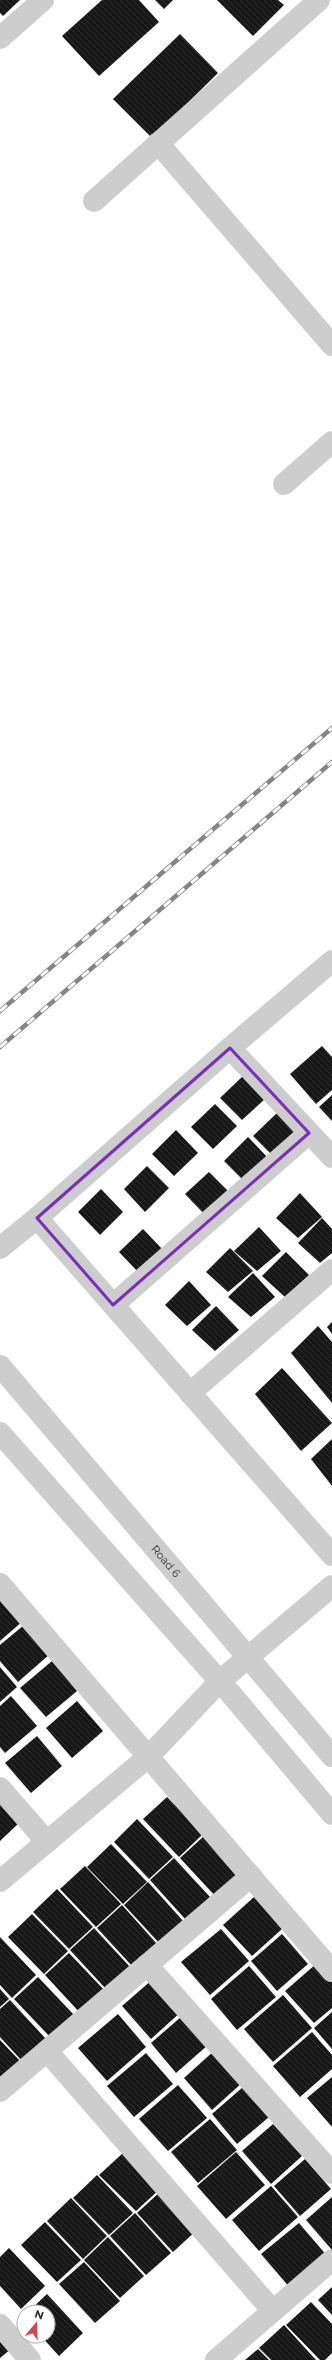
<svg xmlns="http://www.w3.org/2000/svg" width="332" height="2360" viewBox="0 0 332 2360" font-family="Montserrat,sans-serif">
	<style>
		.building { fill: url(#building-back-hatch) }
		.lines { fill: none; stroke-linecap: round; stroke-linejoin: round }
		.minor { stroke: #cdcdcd; stroke-width: 22 }
		.tertiary { stroke: #cdcdcd; stroke-width: 22 }
		.rail-casing { stroke: #858585; stroke-width: 4.5 }
		.rail { stroke: #fff; stroke-width: 3; stroke-dasharray: 9; stroke-linecap: butt }
		.marked { fill: none; stroke: #7b2cbf; stroke-width: 3; stroke-linejoin: round }
		.labels { text-anchor: middle; stroke-width: 4; stroke-linejoin: round; paint-order: stroke }
		.street-label { font-size: 11px; fill: #303030; stroke: #fff }
	</style>
	<defs>
		<pattern id="building-back-hatch" width="6" height="6" patternUnits="userSpaceOnUse"><rect width="6" height="6" fill="#171717"/><path d="M-1 5l2 2M0 0l6 6M5-1l2 2" fill="none" stroke="#303030"/></pattern>
	</defs>
	<rect width="100%" height="100%" fill="#fff"/>
	<!-- building -->
	<g class="building">
		<path d="M 0,0 L 20,0 L 3,16 L 0,13 Z"/>
		<path d="M 102,0 L 139,0 L 159,22 L 99,76 L 62,36 Z"/>
		<path d="M 155,0 L 173,0 L 164,9 Z"/>
		<path d="M 217,0 L 278,0 L 284,5 L 253,36 Z"/>
		<path d="M 180,34 L 218,73 L 152,138 L 113,99 Z"/>
		<path d="M 322,1046 L 332,1057 L 332,1090 L 316,1104 L 290,1074 Z"/>
		<path d="M 244,1075 L 266,1098 L 242,1120 L 220,1098 Z"/>
		<path d="M 332,1095 L 332,1121 L 319,1107 Z"/>
		<path d="M 215,1104 L 237,1126 L 213,1149 L 191,1127 Z"/>
		<path d="M 277,1113 L 299,1136 L 275,1158 L 253,1136 Z"/>
		<path d="M 176,1130 L 198,1153 L 174,1176 L 152,1154 Z"/>
		<path d="M 248,1137 L 270,1160 L 246,1183 L 224,1161 Z"/>
		<path d="M 147,1166 L 169,1188 L 145,1212 L 124,1189 Z"/>
		<path d="M 209,1172 L 231,1194 L 207,1217 L 185,1194 Z"/>
		<path d="M 101,1189 L 123,1212 L 100,1235 L 78,1212 Z"/>
		<path d="M 300,1193 L 322,1217 L 298,1238 L 276,1218 Z"/>
		<path d="M 322,1218 L 332,1229 L 332,1253 L 320,1263 L 298,1243 Z"/>
		<path d="M 259,1227 L 281,1251 L 257,1271 L 234,1251 Z"/>
		<path d="M 143,1229 L 165,1252 L 141,1275 L 119,1252 Z"/>
		<path d="M 230,1248 L 253,1271 L 228,1292 L 206,1272 Z"/>
		<path d="M 286,1252 L 309,1275 L 285,1297 L 262,1276 Z"/>
		<path d="M 253,1273 L 275,1297 L 251,1317 L 228,1297 Z"/>
		<path d="M 189,1281 L 211,1305 L 187,1326 L 165,1305 Z"/>
		<path d="M 216,1306 L 239,1330 L 215,1351 L 192,1330 Z"/>
		<path d="M 332,1322 L 332,1334 L 327,1327 Z"/>
		<path d="M 318,1326 L 332,1342 L 332,1403 L 291,1353 Z"/>
		<path d="M 282,1368 L 332,1423 L 301,1451 L 255,1394 Z"/>
		<path d="M 332,1439 L 332,1486 L 311,1459 Z"/>
		<path d="M 0,1593 L 24,1620 L 0,1641 Z"/>
		<path d="M 24,1625 L 50,1654 L 18,1682 L 0,1661 L 0,1645 Z"/>
		<path d="M 52,1661 L 77,1691 L 46,1717 L 20,1688 Z"/>
		<path d="M 0,1667 L 17,1687 L 0,1702 Z"/>
		<path d="M 11,1696 L 37,1726 L 5,1753 L 0,1747 L 0,1706 Z"/>
		<path d="M 77,1701 L 103,1731 L 72,1758 L 46,1728 Z"/>
		<path d="M 37,1736 L 62,1766 L 31,1793 L 5,1763 Z"/>
		<path d="M 167,1797 L 203,1834 L 179,1857 L 143,1819 Z"/>
		<path d="M 0,1800 L 20,1822 L 0,1841 Z"/>
		<path d="M 137,1819 L 173,1857 L 149,1879 L 114,1842 Z"/>
		<path d="M 204,1836 L 240,1874 L 216,1897 L 180,1858 Z"/>
		<path d="M 111,1844 L 147,1882 L 123,1904 L 87,1867 Z"/>
		<path d="M 174,1858 L 210,1897 L 186,1920 L 150,1880 Z"/>
		<path d="M 85,1866 L 121,1904 L 96,1927 L 60,1889 Z"/>
		<path d="M 148,1882 L 184,1922 L 160,1944 L 124,1905 Z"/>
		<path d="M 57,1889 L 93,1927 L 69,1949 L 33,1912 Z"/>
		<path d="M 254,1897 L 282,1929 L 252,1956 L 223,1925 Z"/>
		<path d="M 122,1905 L 158,1945 L 133,1967 L 97,1928 Z"/>
		<path d="M 32,1914 L 68,1951 L 44,1974 L 8,1937 Z"/>
		<path d="M 94,1928 L 130,1967 L 106,1989 L 70,1950 Z"/>
		<path d="M 221,1929 L 249,1961 L 210,1995 L 181,1962 Z"/>
		<path d="M 282,1934 L 308,1964 L 277,1991 L 251,1961 Z"/>
		<path d="M 0,1937 L 36,1975 L 12,1998 L 0,1985 Z"/>
		<path d="M 69,1953 L 105,1991 L 81,2014 L 45,1975 Z"/>
		<path d="M 316,1964 L 332,1981 L 332,2008 L 314,2023 L 285,1991 Z"/>
		<path d="M 249,1966 L 276,1997 L 237,2030 L 211,1999 Z"/>
		<path d="M 38,1977 L 75,2016 L 50,2037 L 14,1999 Z"/>
		<path d="M 153,1979 L 182,2011 L 151,2039 L 122,2006 Z"/>
		<path d="M 0,1989 L 9,1999 L 0,2007 Z"/>
		<path d="M 283,1995 L 312,2028 L 273,2062 L 244,2029 Z"/>
		<path d="M 10,2000 L 46,2039 L 22,2061 L 0,2037 L 0,2009 Z"/>
		<path d="M 332,2012 L 332,2049 L 314,2028 Z"/>
		<path d="M 118,2014 L 146,2047 L 107,2081 L 78,2048 Z"/>
		<path d="M 182,2016 L 208,2045 L 176,2073 L 151,2043 Z"/>
		<path d="M 312,2032 L 332,2055 L 332,2069 L 300,2097 L 273,2066 Z"/>
		<path d="M 0,2040 L 21,2062 L 0,2081 Z"/>
		<path d="M 215,2050 L 243,2082 L 212,2110 L 184,2078 Z"/>
		<path d="M 146,2053 L 173,2084 L 134,2117 L 107,2086 Z"/>
		<path d="M 332,2077 L 332,2127 L 307,2098 Z"/>
		<path d="M 178,2085 L 207,2118 L 168,2151 L 139,2119 Z"/>
		<path d="M 243,2087 L 269,2117 L 237,2144 L 212,2114 Z"/>
		<path d="M 210,2119 L 237,2150 L 198,2183 L 171,2152 Z"/>
		<path d="M 273,2124 L 302,2156 L 271,2184 L 242,2151 Z"/>
		<path d="M 124,2152 L 160,2189 L 136,2211 L 99,2175 Z"/>
		<path d="M 236,2152 L 265,2185 L 226,2219 L 197,2186 Z"/>
		<path d="M 305,2159 L 331,2189 L 300,2216 L 274,2186 Z"/>
		<path d="M 97,2175 L 133,2213 L 109,2235 L 73,2198 Z"/>
		<path d="M 271,2186 L 298,2217 L 259,2251 L 232,2220 Z"/>
		<path d="M 161,2191 L 197,2230 L 173,2252 L 137,2213 Z"/>
		<path d="M 332,2197 L 332,2250 L 306,2220 Z"/>
		<path d="M 71,2198 L 107,2236 L 83,2259 L 47,2221 Z"/>
		<path d="M 135,2213 L 171,2253 L 146,2275 L 110,2236 Z"/>
		<path d="M 45,2222 L 81,2260 L 57,2282 L 21,2245 Z"/>
		<path d="M 299,2223 L 328,2257 L 291,2289 L 261,2254 Z"/>
		<path d="M 108,2237 L 144,2276 L 120,2298 L 84,2260 Z"/>
		<path d="M 9,2248 L 45,2286 L 21,2309 L 0,2286 L 0,2257 Z"/>
		<path d="M 84,2262 L 120,2301 L 95,2323 L 59,2284 Z"/>
		<path d="M 332,2287 L 332,2315 L 318,2300 Z"/>
		<path d="M 47,2294 L 83,2333 L 59,2356 L 41,2336 L 48,2336 L 48,2312 L 28,2312 Z"/>
		<path d="M 311,2302 L 332,2324 L 332,2353 L 325,2360 L 320,2360 L 286,2325 Z"/>
		<path d="M 284,2325 L 316,2360 L 271,2360 L 259,2348 Z"/>
		<path d="M 0,2336 L 11,2349 L 0,2358 Z"/>
		<path d="M 258,2349 L 269,2360 L 245,2360 Z"/>
	</g>
	<g class="lines">
		<!-- minor -->
		<g class="minor">
			<path d="M 0,38 L 43,0"/>
			<path d="M 158,143 L 332,345"/>
			<path d="M 94,201 L 319,0"/>
			<path d="M 284,484 L 332,442"/>
			<path d="M 230,1048 L 332,961"/>
			<path d="M 37,1218 L 332,1555"/>
			<path d="M 0,1248 L 37,1218 L 230,1048 L 332,1157"/>
			<path d="M 113,1305 L 309,1133"/>
			<path d="M 190,1393 L 332,1270"/>
			<path d="M 0,1584 L 332,1971"/>
			<path d="M 0,1788 L 47,1842"/>
			<path d="M 0,1881 L 148,1757 L 220,1681 L 332,1586"/>
			<path d="M 147,1965 L 332,2173"/>
			<path d="M 47,2051 L 273,2311 L 332,2260"/>
			<path d="M 0,2091 L 251,1876"/>
			<path d="M 0,2325 L 30,2360"/>
			<path d="M 216,2360 L 273,2311"/>
		</g>
		<!-- tertiary -->
		<g class="tertiary">
			<path id="s1" d="M 0,1366 L 332,1756"/>
			<path d="M 0,1433 L 231,1694 L 332,1814"/>
		</g>
		<defs>
			<g id="rail">
				<path d="M 0,1011 L 332,728"/>
				<path d="M 0,1047 L 332,762"/>
			</g>
		</defs>
		<!-- rail casing -->
		<use href="#rail" class="rail-casing"/>
		<!-- rail -->
		<use href="#rail" class="rail"/>
	</g>
	<!-- marked area -->
	<path class="marked" d="M 230,1048 L 309,1133 L 113,1305 L 37,1218 Z"/>
	<g class="labels">
		<!-- street labels -->
		<g class="street-label">
			<text dy="4" stroke="none"><textPath href="#s1" startOffset="256">Road 6</textPath></text>
		</g>
	</g>
	<!-- north arrow -->
	<g transform="translate(36 2324) rotate(19)"><circle r="19" fill="#ffffff" stroke="#acacac"/>
	<path d="M0-3L7 15L0 10L-7 15Z" fill="#d14855"/>
	<text y="-6" font-size="11" font-weight="bold" text-anchor="middle" fill="#303030">N</text>
	</g>
</svg>
